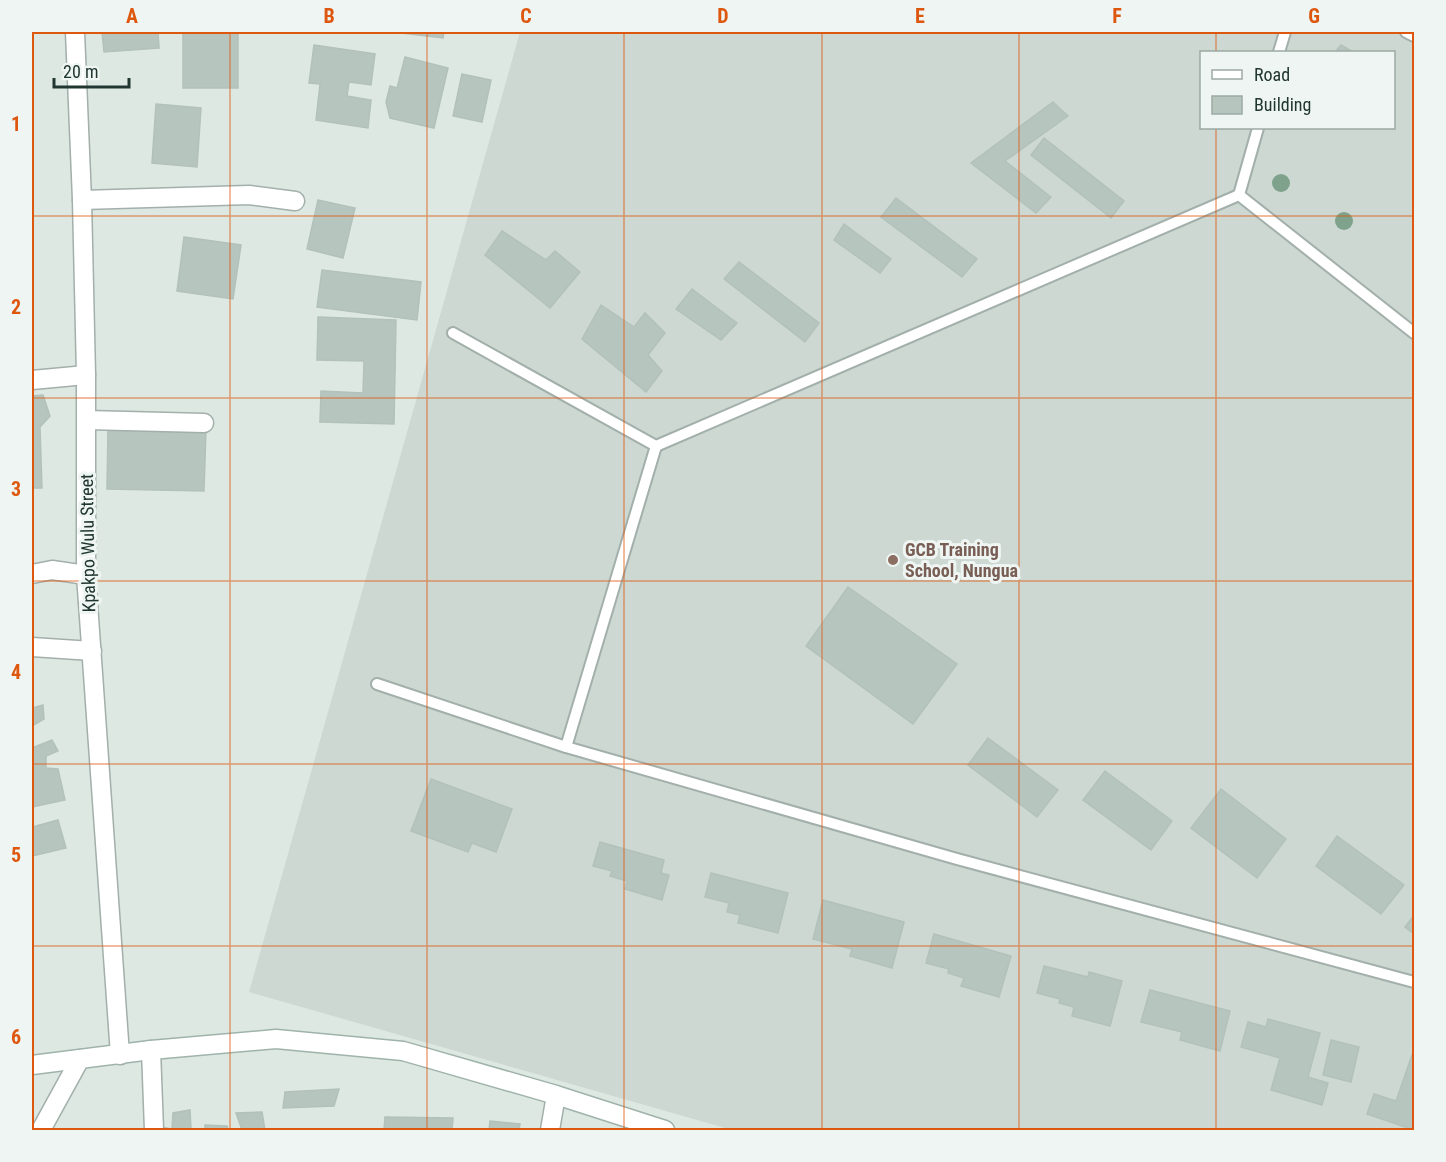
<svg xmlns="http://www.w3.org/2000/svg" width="1446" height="1162" viewBox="0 0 1446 1162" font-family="'Roboto Condensed',sans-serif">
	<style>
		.built { fill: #cdd8d2; fill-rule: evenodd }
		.building { fill: #b7c5bf; stroke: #b2c1ba; stroke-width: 1.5 }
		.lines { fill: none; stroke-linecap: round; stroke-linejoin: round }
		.lane-casing { stroke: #a2afaa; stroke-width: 14 }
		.street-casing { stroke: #a2afaa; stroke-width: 21 }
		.secondary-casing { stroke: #9fb3ab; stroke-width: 21 }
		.lane { stroke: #fff; stroke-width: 10 }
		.street { stroke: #fff; stroke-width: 18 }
		.secondary { stroke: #fff; stroke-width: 18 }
		.tree { fill: #7ea28c }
		.grid { fill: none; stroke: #de570e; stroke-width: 1.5; stroke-opacity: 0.55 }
		.education-dot { fill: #8d6e63; stroke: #eef5f2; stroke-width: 2 }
		.labels { text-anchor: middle; stroke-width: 6; stroke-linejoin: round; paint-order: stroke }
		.street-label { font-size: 18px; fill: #213630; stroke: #eef5f2 }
		.education-label { font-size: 18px; font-weight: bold; fill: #785e54; stroke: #eef5f2; text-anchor: start }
		.neatline { fill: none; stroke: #de570e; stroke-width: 2 }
		.grid-label { font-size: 20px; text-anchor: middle; font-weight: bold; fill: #de570e }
	</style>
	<rect width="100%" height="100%" fill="#dee8e3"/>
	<!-- built -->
	<path class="built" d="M 520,32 L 1414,32 L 1414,1130 L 732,1130 L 249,992 ZM 1202,52 L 1394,52 L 1394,128 L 1202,128 Z"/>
	<!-- building -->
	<g class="building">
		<path d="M 102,32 L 158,32 L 159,48 L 104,52 Z"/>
		<rect x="183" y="32" width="55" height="56"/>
		<path d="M 393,32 L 444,32 L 443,38 Z"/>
		<path d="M 314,45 L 375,54 L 371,85 L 349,82 L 347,96 L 371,100 L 368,128 L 316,120 L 320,84 L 309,83 Z"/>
		<path d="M 1341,45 L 1353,52 L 1335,52 Z"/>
		<path d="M 405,57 L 448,68 L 434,128 L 390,118 L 386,102 L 390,86 L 397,88 Z"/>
		<path d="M 462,74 L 491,80 L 482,122 L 453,116 Z"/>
		<path d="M 1053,102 L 1068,116 L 1005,161 L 1051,197 L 1036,213 L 971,163 Z"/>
		<path d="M 156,104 L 201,108 L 197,167 L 152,163 Z"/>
		<path d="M 1044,138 L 1124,201 L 1111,218 L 1031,155 Z"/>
		<path d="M 896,198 L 977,259 L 962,277 L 881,217 Z"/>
		<path d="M 318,200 L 355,208 L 343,258 L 307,249 Z"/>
		<path d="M 844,224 L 891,259 L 880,273 L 834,240 Z"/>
		<path d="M 502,231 L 546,260 L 555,251 L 580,272 L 550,308 L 485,255 Z"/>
		<path d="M 184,237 L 241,245 L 233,299 L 177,291 Z"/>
		<path d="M 739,262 L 819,323 L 805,342 L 724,279 Z"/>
		<path d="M 322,270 L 421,282 L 417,320 L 317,307 Z"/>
		<path d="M 692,289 L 737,323 L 721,340 L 676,309 Z"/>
		<path d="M 601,305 L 634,327 L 645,313 L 665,333 L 648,355 L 662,371 L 646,392 L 582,339 Z"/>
		<path d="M 318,317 L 396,320 L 394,424 L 320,422 L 321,391 L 363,393 L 364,361 L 317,360 Z"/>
		<path d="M 43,395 L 50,416 L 40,427 L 42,488 L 32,488 L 32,396 Z"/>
		<path d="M 108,428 L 206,430 L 204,491 L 107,489 Z"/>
		<path d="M 848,587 L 957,664 L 913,724 L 806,646 Z"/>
		<path d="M 43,705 L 44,719 L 32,726 L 32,708 Z"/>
		<path d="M 988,738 L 1058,790 L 1037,817 L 968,765 Z"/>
		<path d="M 52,740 L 58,751 L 46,756 L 46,768 L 58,769 L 65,800 L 32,807 L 32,748 Z"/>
		<path d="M 1105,771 L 1172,821 L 1151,850 L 1083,800 Z"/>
		<path d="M 431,779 L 512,809 L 496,852 L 472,843 L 468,852 L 411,831 Z"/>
		<path d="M 1221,789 L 1286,839 L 1257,878 L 1191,828 Z"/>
		<path d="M 58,820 L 66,848 L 32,856 L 32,827 Z"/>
		<path d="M 1337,836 L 1404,885 L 1381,914 L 1316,866 Z"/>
		<path d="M 600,842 L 664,860 L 661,873 L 669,875 L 662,900 L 625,889 L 627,881 L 610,876 L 612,871 L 593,866 Z"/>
		<path d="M 711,873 L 788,893 L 778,933 L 738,923 L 740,915 L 727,912 L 729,903 L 705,897 Z"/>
		<path d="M 823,900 L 904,922 L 892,968 L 850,956 L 852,949 L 813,939 Z"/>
		<path d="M 1414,915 L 1414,934 L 1405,927 Z"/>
		<path d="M 934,934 L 1011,956 L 999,997 L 961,986 L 964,978 L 948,973 L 949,969 L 926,963 Z"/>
		<path d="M 1044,966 L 1088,977 L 1089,972 L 1122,981 L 1110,1026 L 1072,1016 L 1074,1007 L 1059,1003 L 1060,999 L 1037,993 Z"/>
		<path d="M 1150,990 L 1230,1011 L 1220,1051 L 1180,1040 L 1182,1032 L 1141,1022 Z"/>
		<path d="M 1268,1019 L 1320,1033 L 1308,1077 L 1328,1083 L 1322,1105 L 1271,1090 L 1280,1058 L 1241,1047 L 1248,1022 L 1266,1027 Z"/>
		<path d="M 1331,1040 L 1359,1047 L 1351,1082 L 1323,1075 Z"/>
		<path d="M 1412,1055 L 1414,1056 L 1414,1130 L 1367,1114 L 1374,1094 L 1396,1101 Z"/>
		<path d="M 339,1089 L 334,1106 L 283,1108 L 285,1092 Z"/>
		<path d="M 190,1110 L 191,1130 L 160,1130 L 160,1127 L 172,1129 L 173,1113 Z"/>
		<path d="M 262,1112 L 265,1130 L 242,1130 L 236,1113 Z"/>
		<path d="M 385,1117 L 453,1118 L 452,1130 L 384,1130 Z"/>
		<path d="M 490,1121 L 520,1124 L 519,1130 L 489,1130 Z"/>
		<path d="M 205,1125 L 227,1126 L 228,1130 L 205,1130 Z"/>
	</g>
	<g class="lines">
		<defs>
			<g id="lane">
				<path d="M 1406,32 L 1414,36"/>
				<path d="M 1279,52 L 1285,32"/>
				<path d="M 1239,195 L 1258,128"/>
				<path d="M 453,333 L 656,446 L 566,747"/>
				<path d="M 656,446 L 1239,195 L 1414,333"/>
				<path d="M 377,684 L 566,747 L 957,859 L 1414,982"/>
			</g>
			<g id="street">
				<path d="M 75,32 L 82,200 L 86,375 L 86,575 L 120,1055"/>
				<path d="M 82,200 L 249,195 L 295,201"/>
				<path d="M 32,380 L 86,375"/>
				<path d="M 87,420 L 204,423"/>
				<path d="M 32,574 L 52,570 L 86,575"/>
				<path d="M 32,647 L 92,651"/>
				<path d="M 151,1050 L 154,1130"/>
				<path d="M 41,1130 L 80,1059"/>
				<path d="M 550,1130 L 556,1095"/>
			</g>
			<path id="secondary" d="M 32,1065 L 151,1050 L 276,1039 L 403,1051 L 556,1095 L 665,1130"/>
		</defs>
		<!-- lane casing -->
		<use href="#lane" class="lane-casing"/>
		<!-- street casing -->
		<use href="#street" class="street-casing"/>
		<!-- secondary casing -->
		<use href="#secondary" class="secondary-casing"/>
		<!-- lane -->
		<use href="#lane" class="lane"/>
		<!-- street -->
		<use href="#street" class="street"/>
		<!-- secondary -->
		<use href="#secondary" class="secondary"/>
	</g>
	<!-- trees -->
	<g class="tree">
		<circle cx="1281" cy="183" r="9"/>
		<circle cx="1344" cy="221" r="9"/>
	</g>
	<!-- grid -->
	<path class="grid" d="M 230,32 L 230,1130M 427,32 L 427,1130M 624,32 L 624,1130M 822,32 L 822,1130M 1019,32 L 1019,1130M 1216,32 L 1216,52M 1216,128 L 1216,1130M 32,216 L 1414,216M 32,398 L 1414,398M 32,581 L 1414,581M 32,764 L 1414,764M 32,946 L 1414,946"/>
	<!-- markers -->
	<circle class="education-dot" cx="893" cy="560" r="6"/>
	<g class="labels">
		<!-- street labels -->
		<g class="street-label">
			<text transform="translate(88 543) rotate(-91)" y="6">Kpakpo Wulu Street</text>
		</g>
		<!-- education labels -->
		<g class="education-label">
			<text x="905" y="556">GCB Training<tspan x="905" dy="21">School, Nungua</tspan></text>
		</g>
	</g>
	<!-- border -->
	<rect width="1446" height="1162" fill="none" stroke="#eef5f2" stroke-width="66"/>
	<!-- legend -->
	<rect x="1200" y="51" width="195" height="78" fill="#eef5f2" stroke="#9ca9a4" stroke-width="1.5"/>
	<rect x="1212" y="70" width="30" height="9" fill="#ffffff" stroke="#9ca9a4" stroke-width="1.5"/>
	<text x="1254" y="81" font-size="18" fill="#213630">Road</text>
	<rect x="1212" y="96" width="30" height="18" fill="#b7c5bf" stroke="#9ca9a4" stroke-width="1.5"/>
	<text x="1254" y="111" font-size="18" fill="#213630">Building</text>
	<!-- scale -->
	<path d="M54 78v9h75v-9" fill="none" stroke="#213630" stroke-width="3"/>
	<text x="63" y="78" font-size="18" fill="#213630" stroke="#eef5f2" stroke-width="4.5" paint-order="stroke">20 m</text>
	<rect x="33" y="33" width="1380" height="1096" class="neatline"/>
	<g class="grid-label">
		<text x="132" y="23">A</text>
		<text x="329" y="23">B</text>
		<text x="526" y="23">C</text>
		<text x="723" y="23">D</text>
		<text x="920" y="23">E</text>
		<text x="1117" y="23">F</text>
		<text x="1314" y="23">G</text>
		<text x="16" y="131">1</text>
		<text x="16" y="314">2</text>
		<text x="16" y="496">3</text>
		<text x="16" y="679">4</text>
		<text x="16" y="862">5</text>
		<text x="16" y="1044">6</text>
	</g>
</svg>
